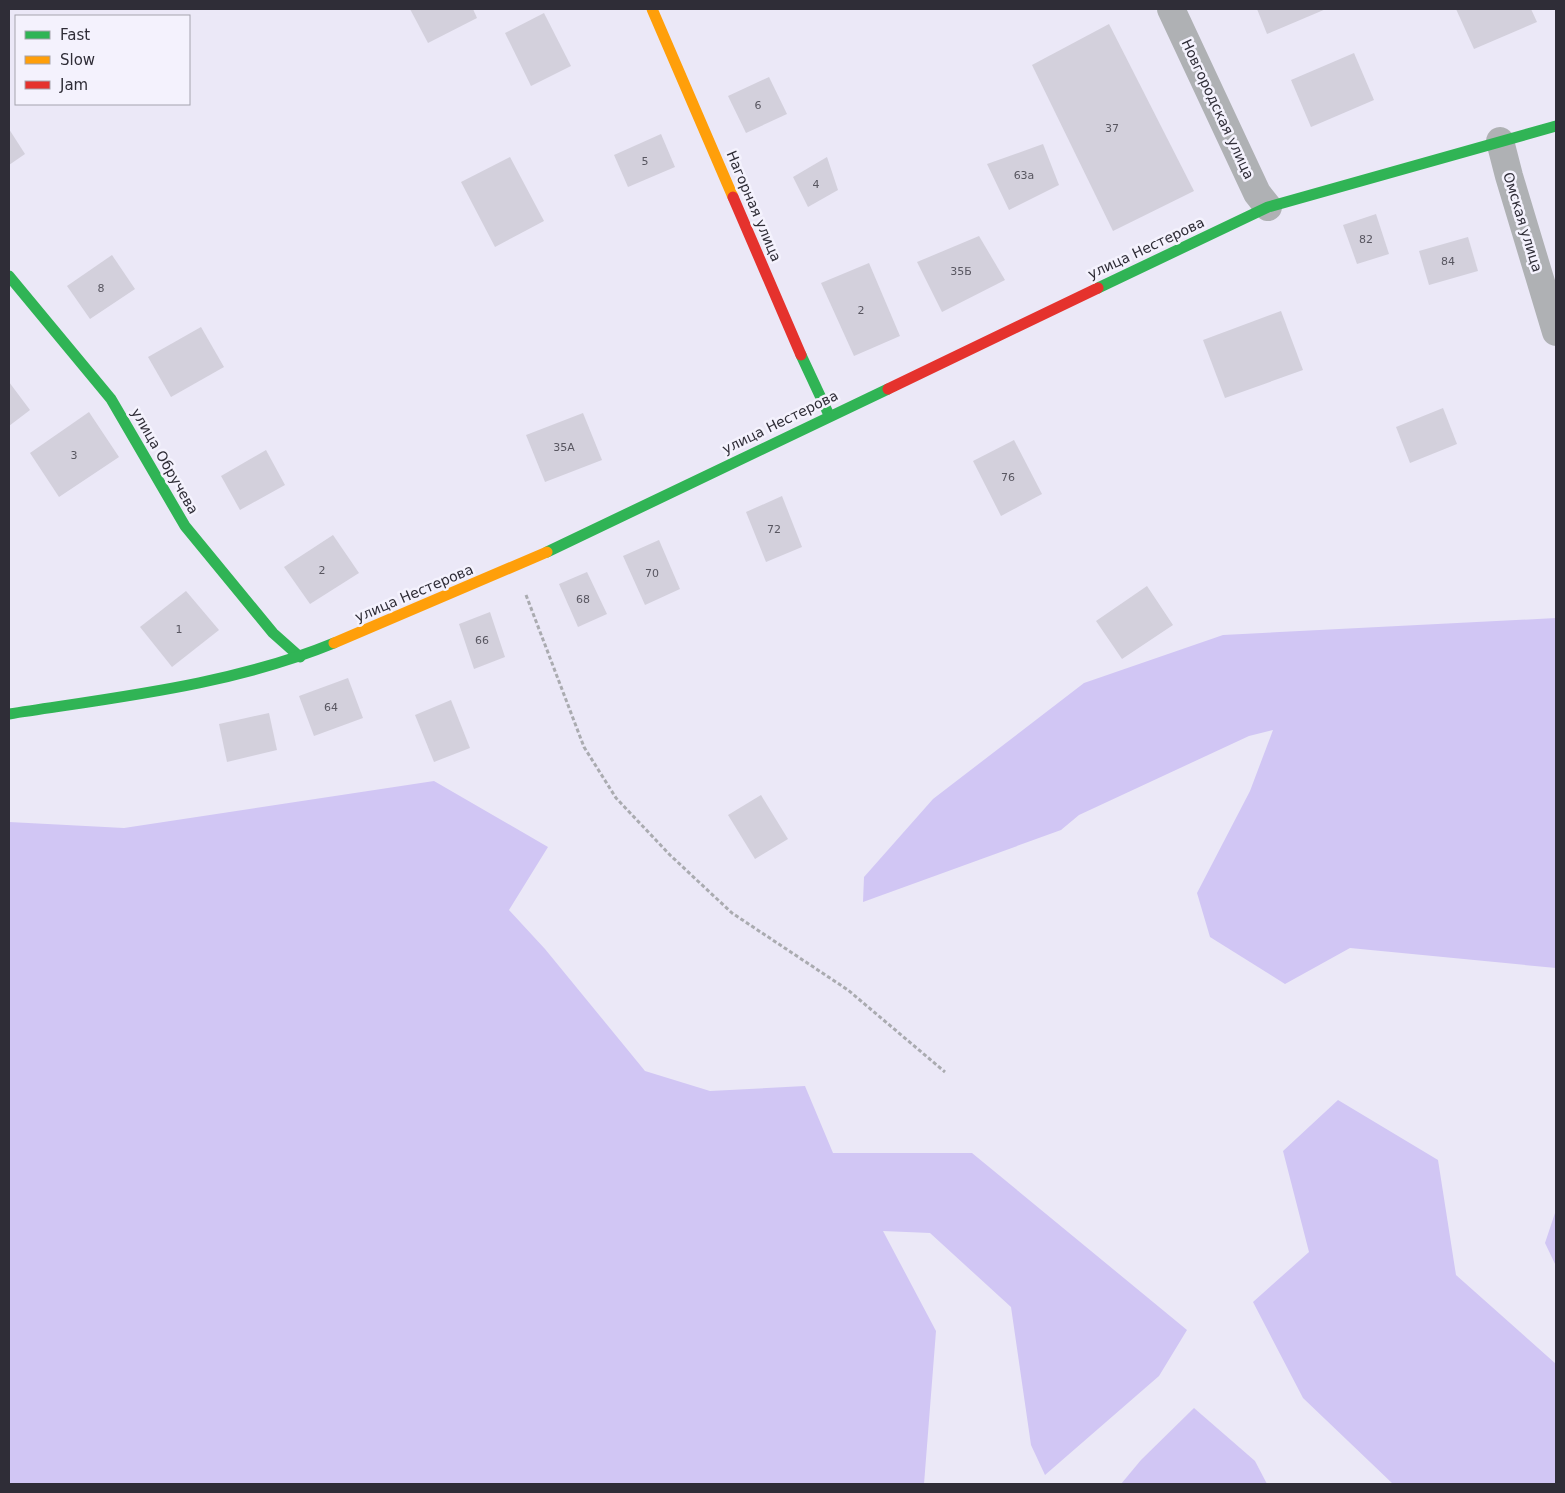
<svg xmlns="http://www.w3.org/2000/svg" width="1565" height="1493" viewBox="0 0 1565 1493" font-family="'DejaVu Sans',sans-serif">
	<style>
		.forest { fill: #d1c6f4 }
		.building { fill: #d3d0dc }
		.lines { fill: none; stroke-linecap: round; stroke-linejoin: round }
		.path { stroke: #aaabb0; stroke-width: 3; stroke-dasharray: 4 2.5; stroke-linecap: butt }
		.street { stroke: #afb1b4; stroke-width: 28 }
		.fast { stroke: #30b455; stroke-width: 11 }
		.slow { stroke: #ff9f0a; stroke-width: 11 }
		.jam { stroke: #e5322d; stroke-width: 11 }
		.labels { text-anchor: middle; stroke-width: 5; stroke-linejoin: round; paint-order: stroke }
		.number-label { font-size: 11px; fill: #585660 }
		.street-label { font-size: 14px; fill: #2f2d37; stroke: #f4f2fd }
	</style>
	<rect width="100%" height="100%" fill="#ebe8f7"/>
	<!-- forest -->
	<g class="forest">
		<path d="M 1556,618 L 1556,968 L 1350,948 L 1285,984 L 1210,937 L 1197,893 L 1250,791 L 1273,730 L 1249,736 L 1079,815 L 1061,830 L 863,902 L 864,877 L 933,799 L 1084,683 L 1223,635 Z"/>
		<path d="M 434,781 L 548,847 L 509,910 L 545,949 L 645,1071 L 710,1091 L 805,1086 L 833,1153 L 972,1153 L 1187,1330 L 1159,1376 L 1045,1475 L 1031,1445 L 1011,1307 L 930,1233 L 883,1231 L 936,1331 L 924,1484 L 9,1484 L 9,822 L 124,828 Z"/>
		<path d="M 1338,1100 L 1438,1160 L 1456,1275 L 1556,1364 L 1556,1484 L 1393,1484 L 1303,1398 L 1253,1302 L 1309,1252 L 1283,1151 Z"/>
		<path d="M 1556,1210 L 1556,1266 L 1545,1243 Z"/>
		<path d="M 1194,1408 L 1255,1461 L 1267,1484 L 1121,1484 L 1141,1460 Z"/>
	</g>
	<!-- building -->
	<g class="building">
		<path d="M 410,9 L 473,9 L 477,18 L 428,43 Z"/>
		<path d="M 1257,9 L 1326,9 L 1267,34 Z"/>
		<path d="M 1456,9 L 1531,9 L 1537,22 L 1474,49 Z"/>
		<path d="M 544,13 L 571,66 L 531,86 L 505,33 Z"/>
		<path d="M 1109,24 L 1194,191 L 1113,231 L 1032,65 Z"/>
		<path d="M 1354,53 L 1374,100 L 1311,127 L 1291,80 Z"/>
		<path d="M 769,77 L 787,114 L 746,133 L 728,96 Z"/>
		<path d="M 9,129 L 25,154 L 9,165 Z"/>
		<path d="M 661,134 L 675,167 L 628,187 L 614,155 Z"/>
		<path d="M 1043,144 L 1059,185 L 1009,210 L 987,164 Z"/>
		<path d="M 510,157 L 544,221 L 495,247 L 461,182 Z"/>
		<path d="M 827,157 L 838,190 L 808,207 L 793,177 Z"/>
		<path d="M 1376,214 L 1389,254 L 1357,264 L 1343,225 Z"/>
		<path d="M 979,236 L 1005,280 L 942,312 L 917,262 Z"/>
		<path d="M 1468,237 L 1478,271 L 1429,285 L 1419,251 Z"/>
		<path d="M 112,255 L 135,289 L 90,319 L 67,286 Z"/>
		<path d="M 869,263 L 900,336 L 854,356 L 821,283 Z"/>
		<path d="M 1281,311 L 1303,370 L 1225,398 L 1203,340 Z"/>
		<path d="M 201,327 L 224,367 L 171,397 L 148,357 Z"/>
		<path d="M 9,382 L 30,410 L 9,426 Z"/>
		<path d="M 1443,408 L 1457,444 L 1410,463 L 1396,427 Z"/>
		<path d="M 89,412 L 119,457 L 59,497 L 30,453 Z"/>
		<path d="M 583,413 L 602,460 L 545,482 L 526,435 Z"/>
		<path d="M 1014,440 L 1042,494 L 1001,516 L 973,461 Z"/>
		<path d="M 266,450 L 285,485 L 240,510 L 221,476 Z"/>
		<path d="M 782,496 L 802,547 L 766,562 L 746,512 Z"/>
		<path d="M 333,535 L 359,573 L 310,604 L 284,567 Z"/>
		<path d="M 659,540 L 680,589 L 645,605 L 623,556 Z"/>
		<path d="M 587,572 L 607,614 L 578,627 L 559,584 Z"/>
		<path d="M 1147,586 L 1173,625 L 1122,659 L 1096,621 Z"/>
		<path d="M 186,591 L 219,630 L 172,667 L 140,627 Z"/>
		<path d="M 490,612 L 505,657 L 474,669 L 459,624 Z"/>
		<path d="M 348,678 L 363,718 L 314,736 L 299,696 Z"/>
		<path d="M 451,700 L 470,748 L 434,762 L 415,715 Z"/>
		<path d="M 269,713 L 277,750 L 227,762 L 219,724 Z"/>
		<path d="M 761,795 L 788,839 L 755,859 L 728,815 Z"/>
	</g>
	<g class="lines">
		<!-- path -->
		<path class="path" d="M 526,595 L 584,747 L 616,798 L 670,855 L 732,913 L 848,990 L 945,1072"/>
		<!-- street -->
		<g class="street">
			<path d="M 1171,9 L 1257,193 L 1268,207"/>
			<path d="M 1500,141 L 1509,176 L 1556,332"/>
		</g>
		<!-- fast -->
		<g class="fast">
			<path d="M 9,276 L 111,399 L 185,526 L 273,633 L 300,657"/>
			<path d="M 1098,288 L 1268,207 L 1556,126"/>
			<path d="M 801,355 L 829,415"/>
			<path d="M 547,552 L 888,389"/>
			<path d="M 9,714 C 118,697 232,685 334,643"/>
		</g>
		<!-- slow -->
		<g class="slow">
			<path d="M 652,9 L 733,197"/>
			<path d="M 334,643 L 547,552"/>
		</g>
		<!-- jam -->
		<g class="jam">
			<path d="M 733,197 L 801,355"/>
			<path d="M 888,389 L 1098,288"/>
		</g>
	</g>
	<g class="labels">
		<!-- number labels -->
		<g class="number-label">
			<text x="758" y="109">6</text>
			<text x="1112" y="132">37</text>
			<text x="645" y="165">5</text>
			<text x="1024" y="179">63а</text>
			<text x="816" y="188">4</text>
			<text x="1366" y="243">82</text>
			<text x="1448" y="265">84</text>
			<text x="961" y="275">35Б</text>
			<text x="101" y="292">8</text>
			<text x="861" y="314">2</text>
			<text x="564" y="451">35А</text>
			<text x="74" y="459">3</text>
			<text x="1008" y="481">76</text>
			<text x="774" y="533">72</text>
			<text x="322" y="574">2</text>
			<text x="652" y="577">70</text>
			<text x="583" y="603">68</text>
			<text x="179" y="633">1</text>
			<text x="482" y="644">66</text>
			<text x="331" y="711">64</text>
		</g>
		<!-- street labels -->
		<g class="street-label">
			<text transform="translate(1218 109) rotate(65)" y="5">Новгородская улица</text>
			<text transform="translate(754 206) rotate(67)" y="5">Нагорная улица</text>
			<text transform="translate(1523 222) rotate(73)" y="5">Омская улица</text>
			<text transform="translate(1146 248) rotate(-25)" y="5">улица Нестерова</text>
			<text transform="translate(780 422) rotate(-26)" y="5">улица Нестерова</text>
			<text transform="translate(165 461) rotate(60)" y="5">улица Обручева</text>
			<text transform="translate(414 593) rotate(-23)" y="5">улица Нестерова</text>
		</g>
	</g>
	<!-- border -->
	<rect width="1565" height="1493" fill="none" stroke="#2f2d37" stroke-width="20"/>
	<!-- legend -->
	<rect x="15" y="15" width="175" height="90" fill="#f4f2fd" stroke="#a5a3ae"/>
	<rect x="25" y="31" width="25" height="8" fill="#30b455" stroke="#a5a3ae"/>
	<text x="60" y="40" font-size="15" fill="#2f2d37">Fast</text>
	<rect x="25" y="56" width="25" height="8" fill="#ff9f0a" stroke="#a5a3ae"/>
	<text x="60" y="65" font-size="15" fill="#2f2d37">Slow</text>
	<rect x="25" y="81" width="25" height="8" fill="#e5322d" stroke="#a5a3ae"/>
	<text x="60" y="90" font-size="15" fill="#2f2d37">Jam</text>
</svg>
